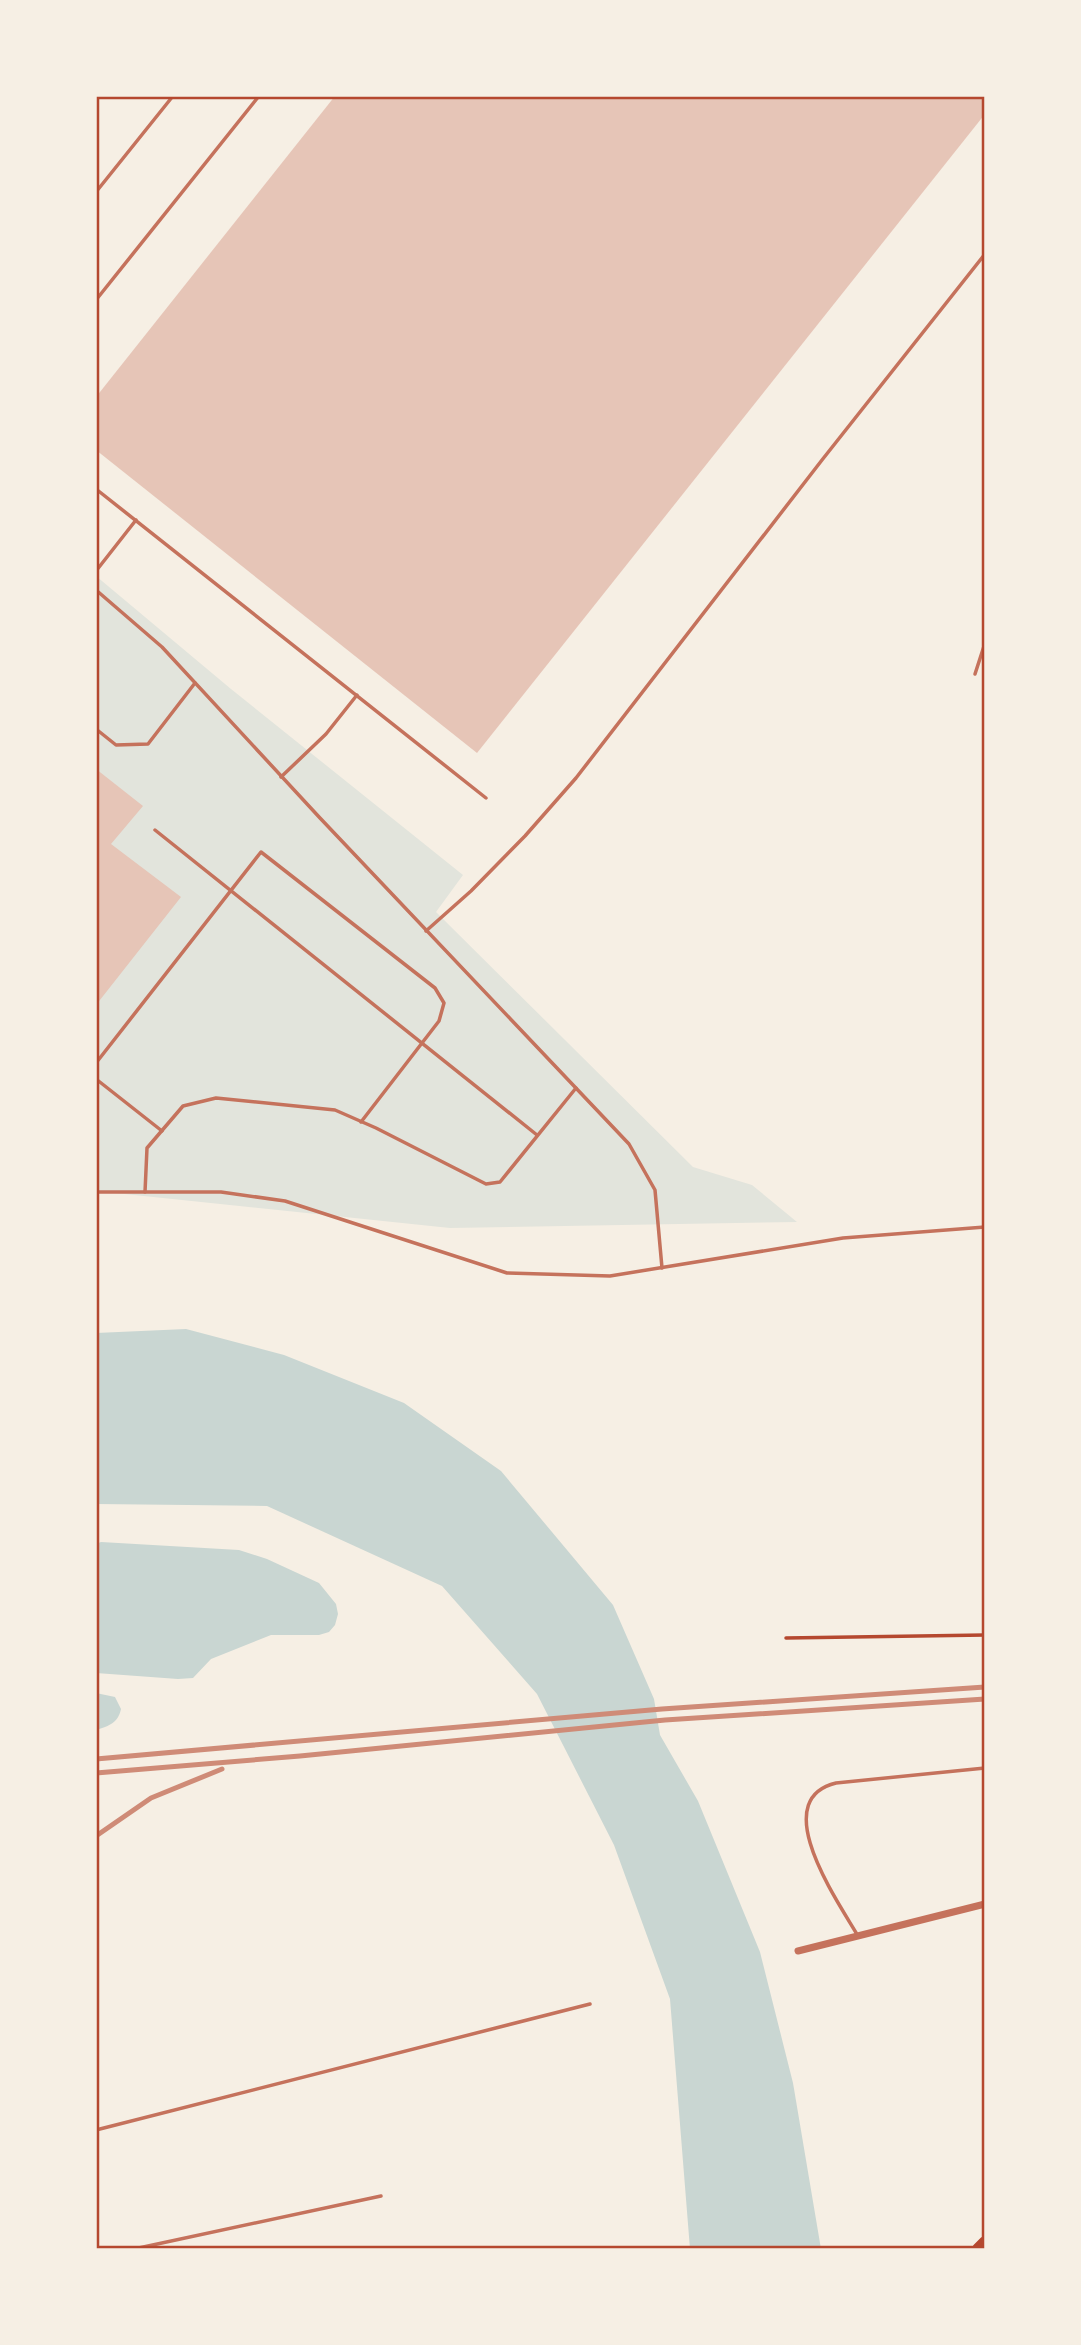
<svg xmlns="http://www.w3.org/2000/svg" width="1081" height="2345" viewBox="0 0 1081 2345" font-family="'Nunito Sans',sans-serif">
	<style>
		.green { fill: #e2e4dc }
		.water { fill: #c9d6d2 }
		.building { fill: #e6c5b7 }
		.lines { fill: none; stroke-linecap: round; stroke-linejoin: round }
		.path { stroke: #b5482f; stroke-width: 3.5 }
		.service { stroke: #c5725c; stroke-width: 3.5 }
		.minor { stroke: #c5725c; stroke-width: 7 }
		.trunk { stroke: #b5482f; stroke-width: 12 }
		.rail { stroke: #cf8b77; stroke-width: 5 }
		.neatline { fill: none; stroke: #b5482f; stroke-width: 2.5 }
	</style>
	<rect width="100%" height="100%" fill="#f6efe4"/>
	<!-- green -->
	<path class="green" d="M 96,576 L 231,689 L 463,875 L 436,912 L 693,1167 L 752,1185 L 797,1222 L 450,1228 L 96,1191 Z"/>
	<!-- water -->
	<g class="water">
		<path d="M 186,1329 L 284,1355 L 404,1403 L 501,1471 L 613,1605 L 654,1699 L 660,1735 L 698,1801 L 760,1952 L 793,2083 L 821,2249 L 690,2249 L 670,1999 L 614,1845 L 537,1694 L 442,1586 L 267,1506 L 96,1504 L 96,1333 Z"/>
		<path d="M 101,1542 L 239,1550 L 267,1559 L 319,1583 L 336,1604 L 338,1614 L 335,1625 L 329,1632 L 319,1635 L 271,1635 L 211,1659 L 193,1678 L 178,1679 L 96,1673 L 96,1544 Z"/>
		<path d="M 96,1693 L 115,1697 L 121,1709 C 118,1723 109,1726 96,1730 Z"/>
	</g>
	<!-- building -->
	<g class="building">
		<path d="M 335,96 L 985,96 L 985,114 L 477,753 L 96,450 L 96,397 Z"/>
		<path d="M 96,769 L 143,806 L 111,844 L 181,897 L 96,1005 Z"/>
	</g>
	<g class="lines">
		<!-- path -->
		<path class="path" d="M 786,1638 L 985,1635"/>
		<!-- service -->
		<g class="service">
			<path d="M 96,192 L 173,96"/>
			<path d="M 96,300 L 259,96"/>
			<path d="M 96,489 L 486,798"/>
			<path d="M 96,571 L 136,520"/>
			<path d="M 96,590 L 162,647 L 320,818 L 629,1144 L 655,1190 L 662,1268"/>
			<path d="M 975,674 L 985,643"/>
			<path d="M 96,729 L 116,745 L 148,744 L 195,683"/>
			<path d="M 281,777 L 326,734 L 357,695"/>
			<path d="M 155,830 L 537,1135"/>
			<path d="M 426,931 L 471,891 L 525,836 L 576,778 L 822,460 L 985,254"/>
			<path d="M 96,1063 L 261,852 L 435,988 L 444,1003 L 439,1021 L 361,1122"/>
			<path d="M 96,1079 L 162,1131"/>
			<path d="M 96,1192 L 221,1192 L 285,1201 L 507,1273 L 610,1276 L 843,1238 L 985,1227"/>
			<path d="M 145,1192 L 147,1148 L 183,1106 L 216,1098 L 335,1110 L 376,1128 L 486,1184 L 500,1182 L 576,1088"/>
			<path d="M 858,1936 C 839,1903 766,1800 836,1783 L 985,1768"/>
			<path d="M 96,2130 L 590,2004"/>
			<path d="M 134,2249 L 381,2196"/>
		</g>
		<!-- minor -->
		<path class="minor" d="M 798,1951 L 985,1904"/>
		<!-- trunk -->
		<path class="trunk" d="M 978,2249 L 985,2242"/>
		<!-- rail -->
		<g class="rail">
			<path d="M 96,1759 L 662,1709 L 985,1687"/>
			<path d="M 96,1773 L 300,1756 L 665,1720 L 985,1699"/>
			<path d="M 96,1836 L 151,1798 L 222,1769"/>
		</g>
	</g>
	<!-- border -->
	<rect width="1081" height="2345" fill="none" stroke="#f6efe4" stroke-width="196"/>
	<rect x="98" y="98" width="885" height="2149" class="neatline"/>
</svg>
